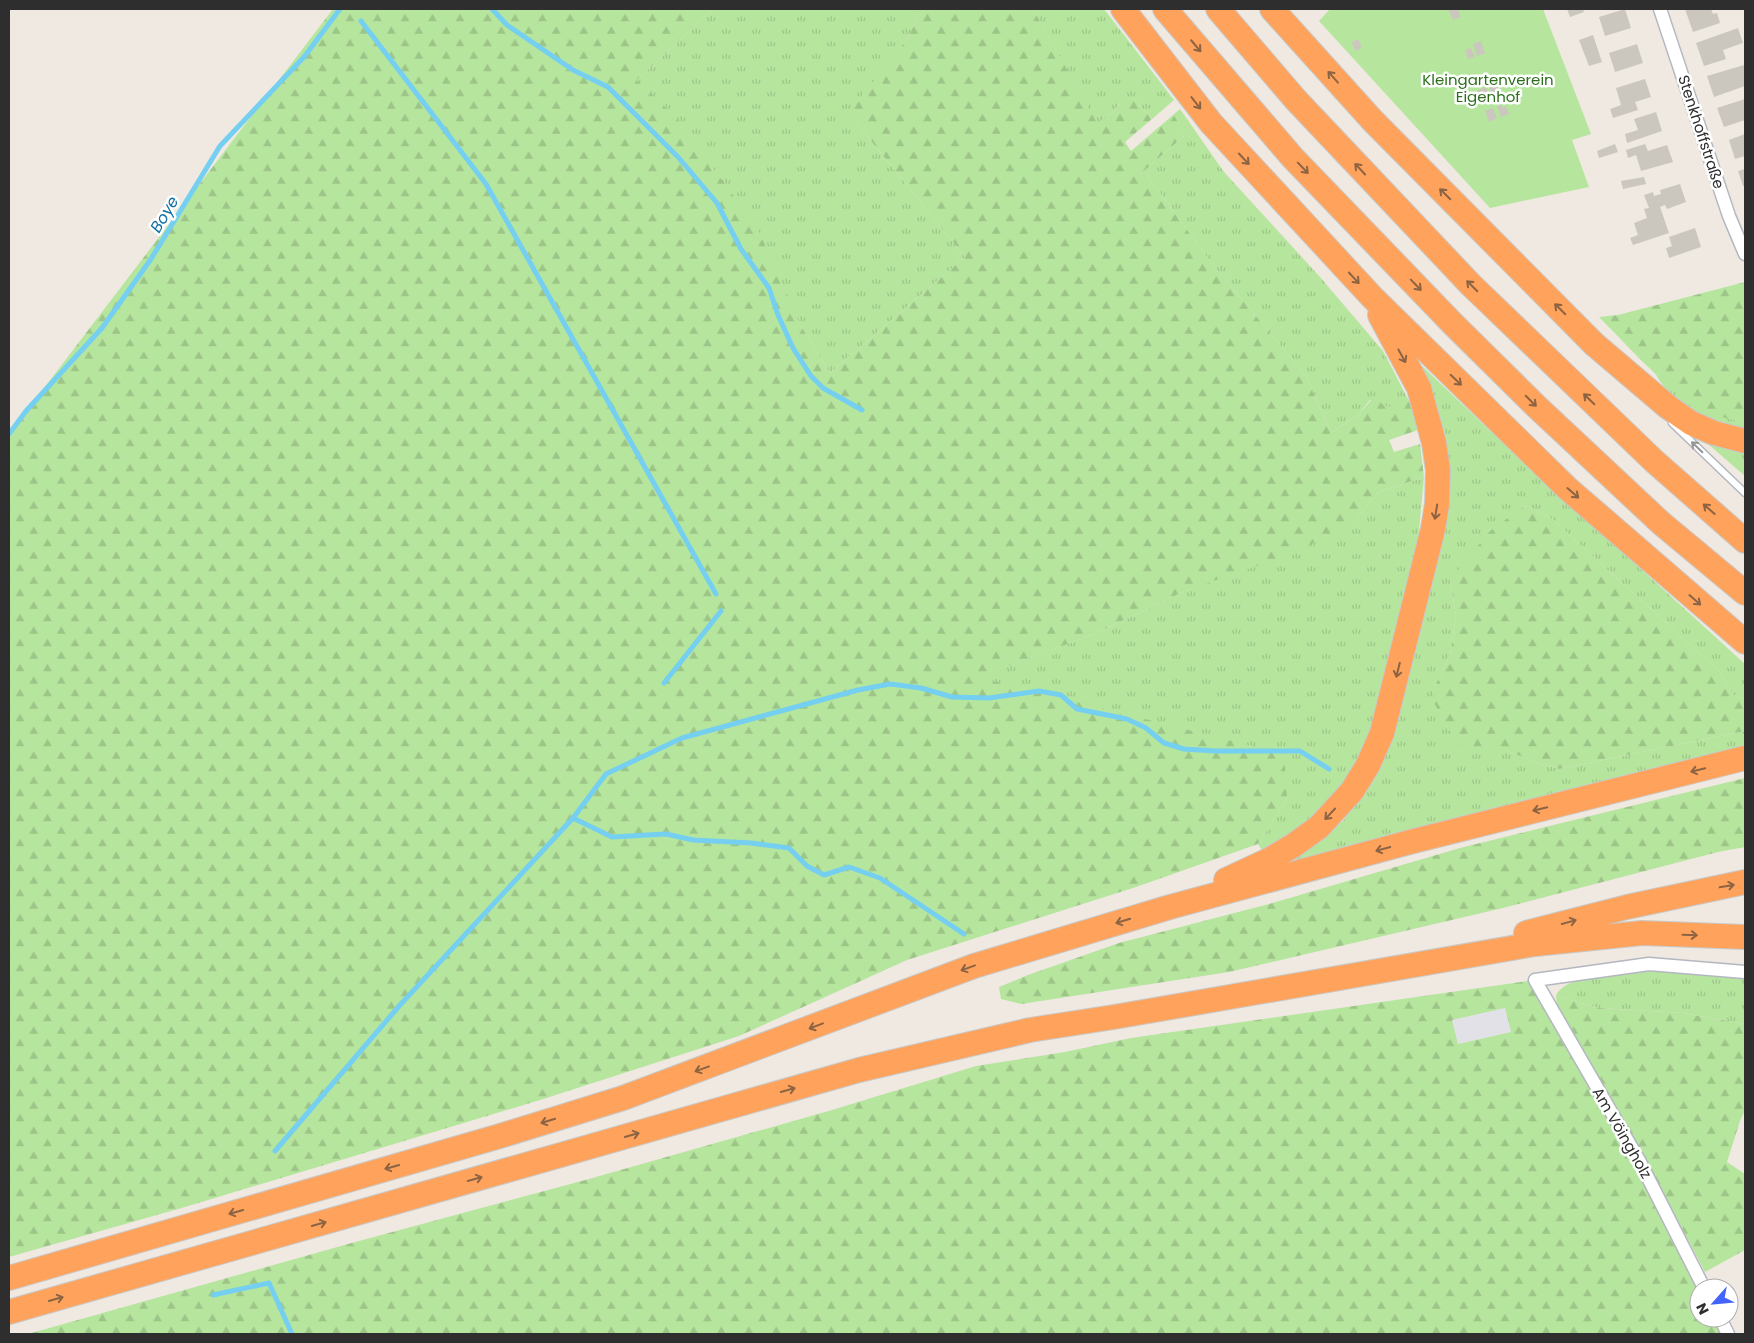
<svg xmlns="http://www.w3.org/2000/svg" width="1754" height="1343" viewBox="0 0 1754 1343" font-family="Poppins,sans-serif">
	<style>
		.industrial { fill: #e3e1e8 }
		.grass { fill: url(#grass-tufts) }
		.forest { fill: url(#forest-firs); fill-rule: evenodd }
		.park { fill: #b6e59e }
		.lines { fill: none; stroke-linecap: round; stroke-linejoin: round }
		.stream { stroke: #75cff0; stroke-width: 5 }
		.building { fill: #cbc7bf }
		.lane-casing { stroke: #b4b7c1; stroke-width: 9 }
		.street-casing { stroke: #b4b7c1; stroke-width: 15 }
		.highway-casing { stroke: #c9c9c9; stroke-width: 26 }
		.lane { stroke: #fff; stroke-width: 6 }
		.street { stroke: #fff; stroke-width: 12 }
		.highway { stroke: #ffa35c; stroke-width: 24 }
		.oneway { stroke: #8c6343 }
		.oneway2 { stroke: #969696 }
		.labels { text-anchor: middle; stroke-width: 5; stroke-linejoin: round; paint-order: stroke }
		.park-label { font-size: 15px; fill: #2c6e1b; stroke: #fff }
		.street-label { font-size: 15px; fill: #2e2e2e; stroke: #fff }
		.water-label { font-size: 16px; font-style: italic; fill: #0d6fa3; stroke: #fff }
	</style>
	<defs>
		<pattern id="grass-tufts" width="24" height="20" patternUnits="userSpaceOnUse" patternTransform="scale(1.25)"><rect width="24" height="20" fill="#b6e59e"/><path d="M3 7l-1-3M5 7V3M7 7l1-3M15 17l-1-3M17 17v-4M19 17l1-3" fill="none" stroke="#9dc588"/></pattern>
		<pattern id="forest-firs" width="22" height="20" patternUnits="userSpaceOnUse" patternTransform="scale(1.25)"><rect width="22" height="20" fill="#b6e59e"/><path d="M5 1l3.5 6h-7zM16 11l3.5 6h-7z" fill="#9dc588"/></pattern>
	</defs>
	<rect width="100%" height="100%" fill="#efe9e1"/>
	<!-- industrial -->
	<path class="industrial" d="M 1505,1008 L 1511,1032 L 1458,1044 L 1452,1020 Z"/>
	<!-- grass -->
	<g class="grass">
		<path d="M 713,9 L 924,9 L 916,19 L 908,38 L 883,70 L 855,121 L 965,257 L 830,373 L 801,326 L 637,80 Z"/>
		<path d="M 1033,9 L 1104,9 L 1174,100 L 1152,119 L 1133,98 L 1120,102 L 1113,113 L 1097,124 Z"/>
		<path d="M 1180,109 L 1224,172 L 1320,277 L 1383,351 L 1409,401 L 1390,408 L 1370,400 L 1358,415 L 1331,433 L 1306,376 L 1209,260 L 1144,171 L 1185,135 L 1173,115 Z"/>
		<path d="M 1422,366 L 1504,444 L 1745,664 L 1745,699 L 1733,695 L 1720,672 L 1552,519 L 1526,505 L 1450,580 L 1456,616 L 1450,655 L 1435,686 L 1461,751 L 1507,751 L 1541,764 L 1559,769 L 1745,731 L 1745,745 L 1621,779 L 1291,863 L 1289,860 L 1319,840 L 1344,820 L 1357,799 L 1443,537 L 1420,369 Z"/>
		<path d="M 1655,374 C 1686,397 1706,415 1745,422 L 1745,476 L 1701,438 Z"/>
		<path d="M 1424,477 L 1418,541 L 1375,723 L 1350,780 L 1323,812 L 1263,852 L 1258,844 L 1287,798 L 977,677 L 1092,635 L 1187,590 L 1354,522 L 1378,492 Z"/>
		<path d="M 1671,971 L 1745,979 L 1745,1024 L 1683,1013 L 1600,1008 L 1556,996 C 1566,970 1647,972 1671,971 Z"/>
	</g>
	<!-- forest -->
	<g class="forest">
		<path d="M 333,9 L 713,9 L 637,80 L 674,116 L 757,227 L 801,326 L 830,373 L 965,257 L 855,121 L 852,111 L 855,104 L 908,38 L 916,19 L 924,9 L 1033,9 L 1097,123 L 1113,113 L 1120,102 L 1126,97 L 1133,98 L 1152,119 L 1125,142 L 1131,151 L 1173,115 L 1175,117 L 1185,135 L 1144,171 L 1209,260 L 1306,376 L 1331,433 L 1358,415 L 1374,397 C 1388,411 1391,407 1409,401 L 1418,430 L 1389,440 L 1394,452 L 1420,444 L 1424,477 L 1378,492 L 1354,522 L 1292,554 L 1187,590 L 1092,635 L 978,677 L 1284,754 L 1287,798 L 1258,844 L 1136,887 L 907,960 L 739,1036 L 540,1100 L 185,1207 L 9,1257 L 9,434 Z"/>
		<path d="M 1745,282 L 1745,422 C 1739,421 1732,420 1726,418 C 1677,404 1634,352 1599,317 L 1618,315 Z"/>
		<path d="M 1526,505 L 1552,519 L 1720,672 L 1733,695 L 1745,699 L 1745,731 L 1559,769 L 1541,764 L 1507,751 L 1461,751 L 1433,701 L 1435,686 L 1450,655 L 1456,616 L 1450,580 L 1490,531 Z"/>
		<path d="M 1745,778 L 1745,847 L 1718,852 L 1503,908 L 1229,972 L 1021,1004 L 1001,999 L 999,987 L 1028,975 L 1119,943 L 1269,904 L 1460,848 Z"/>
		<path d="M 1535,980 L 1640,1162 L 1699,1288 L 1699,1318 L 1720,1318 L 1728,1334 L 28,1334 L 348,1244 L 589,1179 L 832,1110 L 976,1066 L 1065,1052 L 1131,1038 ZM 1505,1008 L 1511,1032 L 1458,1044 L 1452,1020 Z"/>
		<path d="M 1556,996 L 1600,1008 L 1683,1013 L 1745,1024 L 1745,1110 L 1740,1121 L 1727,1162 L 1745,1174 L 1745,1250 L 1705,1272 L 1636,1141 L 1557,1007 Z"/>
	</g>
	<!-- park -->
	<path class="park" d="M 1330,9 L 1543,9 L 1591,134 L 1572,140 L 1589,187 L 1490,208 L 1319,21 Z"/>
	<g class="lines">
		<!-- stream -->
		<g class="stream">
			<path d="M 492,9 L 507,25 L 573,70 L 608,87 L 678,157 L 717,203 L 741,249 L 769,288 L 778,315 L 793,348 L 811,376 L 823,388 L 862,410"/>
			<path d="M 361,21 L 486,184 L 716,594"/>
			<path d="M 9,434 L 26,411 L 102,328 L 151,259 L 220,146 L 304,57 L 340,9"/>
			<path d="M 664,683 L 721,611"/>
			<path d="M 573,818 L 612,837 L 666,834 L 693,840 L 751,843 L 789,848 L 807,866 L 824,875 L 849,867 L 880,878 L 964,934"/>
			<path d="M 275,1151 L 400,1005 L 573,818 L 606,774 L 682,738 L 858,690 L 890,684 L 921,688 L 952,697 L 989,698 L 1039,691 L 1061,695 L 1077,709 L 1127,719 L 1146,728 L 1164,743 L 1184,749 L 1215,751 L 1300,751 L 1329,769"/>
			<path d="M 213,1295 L 269,1283 L 292,1334"/>
		</g>
	</g>
	<!-- building -->
	<g class="building">
		<path d="M 1448,9 L 1458,9 L 1461,17 L 1453,20 Z"/>
		<path d="M 1567,9 L 1583,9 L 1584,12 L 1570,17 Z"/>
		<path d="M 1625,9 L 1631,28 L 1605,36 L 1599,17 Z"/>
		<path d="M 1685,9 L 1711,9 L 1713,14 L 1717,13 L 1720,23 L 1693,32 Z"/>
		<path d="M 1738,28 L 1743,43 L 1723,50 L 1726,59 L 1704,66 L 1696,43 Z"/>
		<path d="M 1593,35 L 1602,62 L 1589,66 L 1579,40 Z"/>
		<path d="M 1358,39 L 1362,48 L 1355,51 L 1352,42 Z"/>
		<path d="M 1481,41 L 1485,53 L 1477,56 L 1473,44 Z"/>
		<path d="M 1637,44 L 1643,63 L 1615,72 L 1609,53 Z"/>
		<path d="M 1471,48 L 1475,57 L 1468,59 L 1465,50 Z"/>
		<path d="M 1744,65 L 1745,86 L 1714,97 L 1707,76 Z"/>
		<path d="M 1645,79 L 1651,97 L 1635,102 L 1638,110 L 1613,118 L 1610,109 L 1621,105 L 1616,88 Z"/>
		<path d="M 1493,85 L 1494,87 L 1498,86 L 1501,94 L 1493,98 L 1489,86 Z"/>
		<path d="M 1486,87 L 1490,99 L 1482,102 L 1477,91 Z"/>
		<path d="M 1745,99 L 1745,120 L 1724,127 L 1717,108 Z"/>
		<path d="M 1502,105 L 1503,108 L 1506,106 L 1509,114 L 1501,117 L 1497,106 Z"/>
		<path d="M 1493,108 L 1497,118 L 1489,122 L 1485,111 Z"/>
		<path d="M 1656,112 L 1662,131 L 1627,143 L 1625,134 L 1638,130 L 1634,119 Z"/>
		<path d="M 1745,134 L 1745,156 L 1735,159 L 1729,140 Z"/>
		<path d="M 1615,144 L 1618,152 L 1599,158 L 1597,151 Z"/>
		<path d="M 1645,144 L 1648,151 L 1667,145 L 1673,162 L 1641,171 L 1636,155 L 1628,158 L 1626,150 Z"/>
		<path d="M 1745,169 L 1745,186 L 1743,186 L 1738,171 Z"/>
		<path d="M 1644,177 L 1646,184 L 1623,189 L 1621,181 Z"/>
		<path d="M 1680,184 L 1686,202 L 1667,209 L 1665,205 L 1660,207 L 1669,233 L 1633,245 L 1630,238 L 1638,235 L 1634,223 L 1647,218 L 1644,209 L 1649,208 L 1644,195 L 1653,192 L 1654,196 L 1661,194 L 1660,190 Z"/>
		<path d="M 1695,228 L 1701,247 L 1669,258 L 1666,248 L 1672,246 L 1669,237 Z"/>
	</g>
	<g class="lines">
		<defs>
			<path id="lane" d="M 1672,423 L 1745,493"/>
			<g id="street">
				<path d="M 1660,9 L 1729,216 L 1745,254"/>
				<path d="M 1704,1288 L 1640,1162 L 1535,980 L 1649,964 L 1745,972"/>
				<path d="M 1720,1318 L 1728,1334"/>
			</g>
			<g id="highway">
				<path d="M 1123,9 L 1211,123 L 1372,297 L 1567,488 L 1745,642"/>
				<path d="M 1165,9 L 1293,158 L 1453,324 L 1537,407 L 1661,523 L 1745,593"/>
				<path d="M 1218,9 L 1296,100 L 1471,285 L 1654,461 L 1745,541"/>
				<path d="M 1272,9 L 1373,121 L 1594,344 L 1668,407 L 1691,423 L 1714,433 L 1745,441"/>
				<path d="M 1226,880 L 1269,860 L 1294,845 L 1319,827 L 1352,791 L 1368,765 L 1382,733 L 1433,529 L 1437,504 L 1438,470 L 1434,443 L 1419,388 L 1380,315"/>
				<path d="M 1526,933 L 1627,907 L 1745,882"/>
				<path d="M 9,1278 L 500,1136 L 623,1098 L 974,966 L 1170,907 L 1410,842 L 1745,758"/>
				<path d="M 9,1312 L 859,1070 L 1030,1030 L 1114,1017 L 1535,944 L 1642,933 L 1745,937"/>
			</g>
		</defs>
		<!-- lane casing -->
		<use href="#lane" class="lane-casing"/>
		<!-- street casing -->
		<use href="#street" class="street-casing"/>
		<!-- highway casing -->
		<use href="#highway" class="highway-casing"/>
		<!-- lane -->
		<use href="#lane" class="lane"/>
		<!-- street -->
		<use href="#street" class="street"/>
		<!-- highway -->
		<use href="#highway" class="highway"/>
	</g>
	<!-- one-way arrows -->
	<defs><path id="oneway-shaft" d="M-6 0H5M1.5-3L5.5 0L1.5 3" fill="none" stroke-width="1.6" stroke-linecap="round" stroke-linejoin="round" transform="scale(1.25)"/></defs>
	<g class="oneway">
		<use href="#oneway-shaft" transform="translate(1196 46) rotate(50)"/>
		<use href="#oneway-shaft" transform="translate(1333 77) rotate(-132)"/>
		<use href="#oneway-shaft" transform="translate(1196 103) rotate(52)"/>
		<use href="#oneway-shaft" transform="translate(1244 159) rotate(47)"/>
		<use href="#oneway-shaft" transform="translate(1303 168) rotate(46)"/>
		<use href="#oneway-shaft" transform="translate(1360 169) rotate(-133)"/>
		<use href="#oneway-shaft" transform="translate(1445 194) rotate(-135)"/>
		<use href="#oneway-shaft" transform="translate(1354 278) rotate(47)"/>
		<use href="#oneway-shaft" transform="translate(1416 285) rotate(46)"/>
		<use href="#oneway-shaft" transform="translate(1472 286) rotate(-135)"/>
		<use href="#oneway-shaft" transform="translate(1560 309) rotate(-135)"/>
		<use href="#oneway-shaft" transform="translate(1402 356) rotate(61)"/>
		<use href="#oneway-shaft" transform="translate(1456 380) rotate(44)"/>
		<use href="#oneway-shaft" transform="translate(1589 399) rotate(-136)"/>
		<use href="#oneway-shaft" transform="translate(1531 401) rotate(45)"/>
		<use href="#oneway-shaft" transform="translate(1573 493) rotate(41)"/>
		<use href="#oneway-shaft" transform="translate(1709 509) rotate(-139)"/>
		<use href="#oneway-shaft" transform="translate(1436 512) rotate(99)"/>
		<use href="#oneway-shaft" transform="translate(1695 600) rotate(41)"/>
		<use href="#oneway-shaft" transform="translate(1398 670) rotate(104)"/>
		<use href="#oneway-shaft" transform="translate(1698 770) rotate(166)"/>
		<use href="#oneway-shaft" transform="translate(1540 809) rotate(166)"/>
		<use href="#oneway-shaft" transform="translate(1330 814) rotate(133)"/>
		<use href="#oneway-shaft" transform="translate(1383 849) rotate(165)"/>
		<use href="#oneway-shaft" transform="translate(1727 886) rotate(-10)"/>
		<use href="#oneway-shaft" transform="translate(1123 921) rotate(163)"/>
		<use href="#oneway-shaft" transform="translate(1569 922) rotate(-15)"/>
		<use href="#oneway-shaft" transform="translate(1690 935) rotate(2)"/>
		<use href="#oneway-shaft" transform="translate(968 968) rotate(160)"/>
		<use href="#oneway-shaft" transform="translate(816 1026) rotate(159)"/>
		<use href="#oneway-shaft" transform="translate(702 1069) rotate(160)"/>
		<use href="#oneway-shaft" transform="translate(788 1090) rotate(-16)"/>
		<use href="#oneway-shaft" transform="translate(548 1121) rotate(163)"/>
		<use href="#oneway-shaft" transform="translate(632 1135) rotate(-16)"/>
		<use href="#oneway-shaft" transform="translate(392 1167) rotate(164)"/>
		<use href="#oneway-shaft" transform="translate(475 1179) rotate(-16)"/>
		<use href="#oneway-shaft" transform="translate(236 1212) rotate(164)"/>
		<use href="#oneway-shaft" transform="translate(319 1224) rotate(-16)"/>
		<use href="#oneway-shaft" transform="translate(56 1299) rotate(-16)"/>
	</g>
	<use class="oneway2" href="#oneway-shaft" transform="translate(1697 447) rotate(-136)"/>
	<g class="labels">
		<!-- park labels -->
		<g class="park-label">
			<text x="1488" y="85">Kleingartenverein<tspan x="1488" dy="17">Eigenhof</tspan></text>
		</g>
		<!-- street labels -->
		<g class="street-label">
			<text transform="translate(1701 132) rotate(72)" y="5">Stenkhoffstraße</text>
			<text transform="translate(1622 1133) rotate(60)" y="5">Am Vöingholz</text>
		</g>
		<!-- water labels -->
		<g class="water-label">
			<text transform="translate(164 214) rotate(-59)" y="6">Boye</text>
		</g>
	</g>
	<!-- border -->
	<rect width="1754" height="1343" fill="none" stroke="#2e2e2e" stroke-width="20"/>
	<!-- north arrow -->
	<g transform="translate(1714 1303) rotate(243)"><circle r="24" fill="#ffffff" stroke="#ababab"/>
	<path d="M0-4L9 19L0 12L-9 19Z" fill="#4264fb"/>
	<text y="-8" font-size="14" font-weight="bold" text-anchor="middle" fill="#2e2e2e">N</text>
	</g>
</svg>
